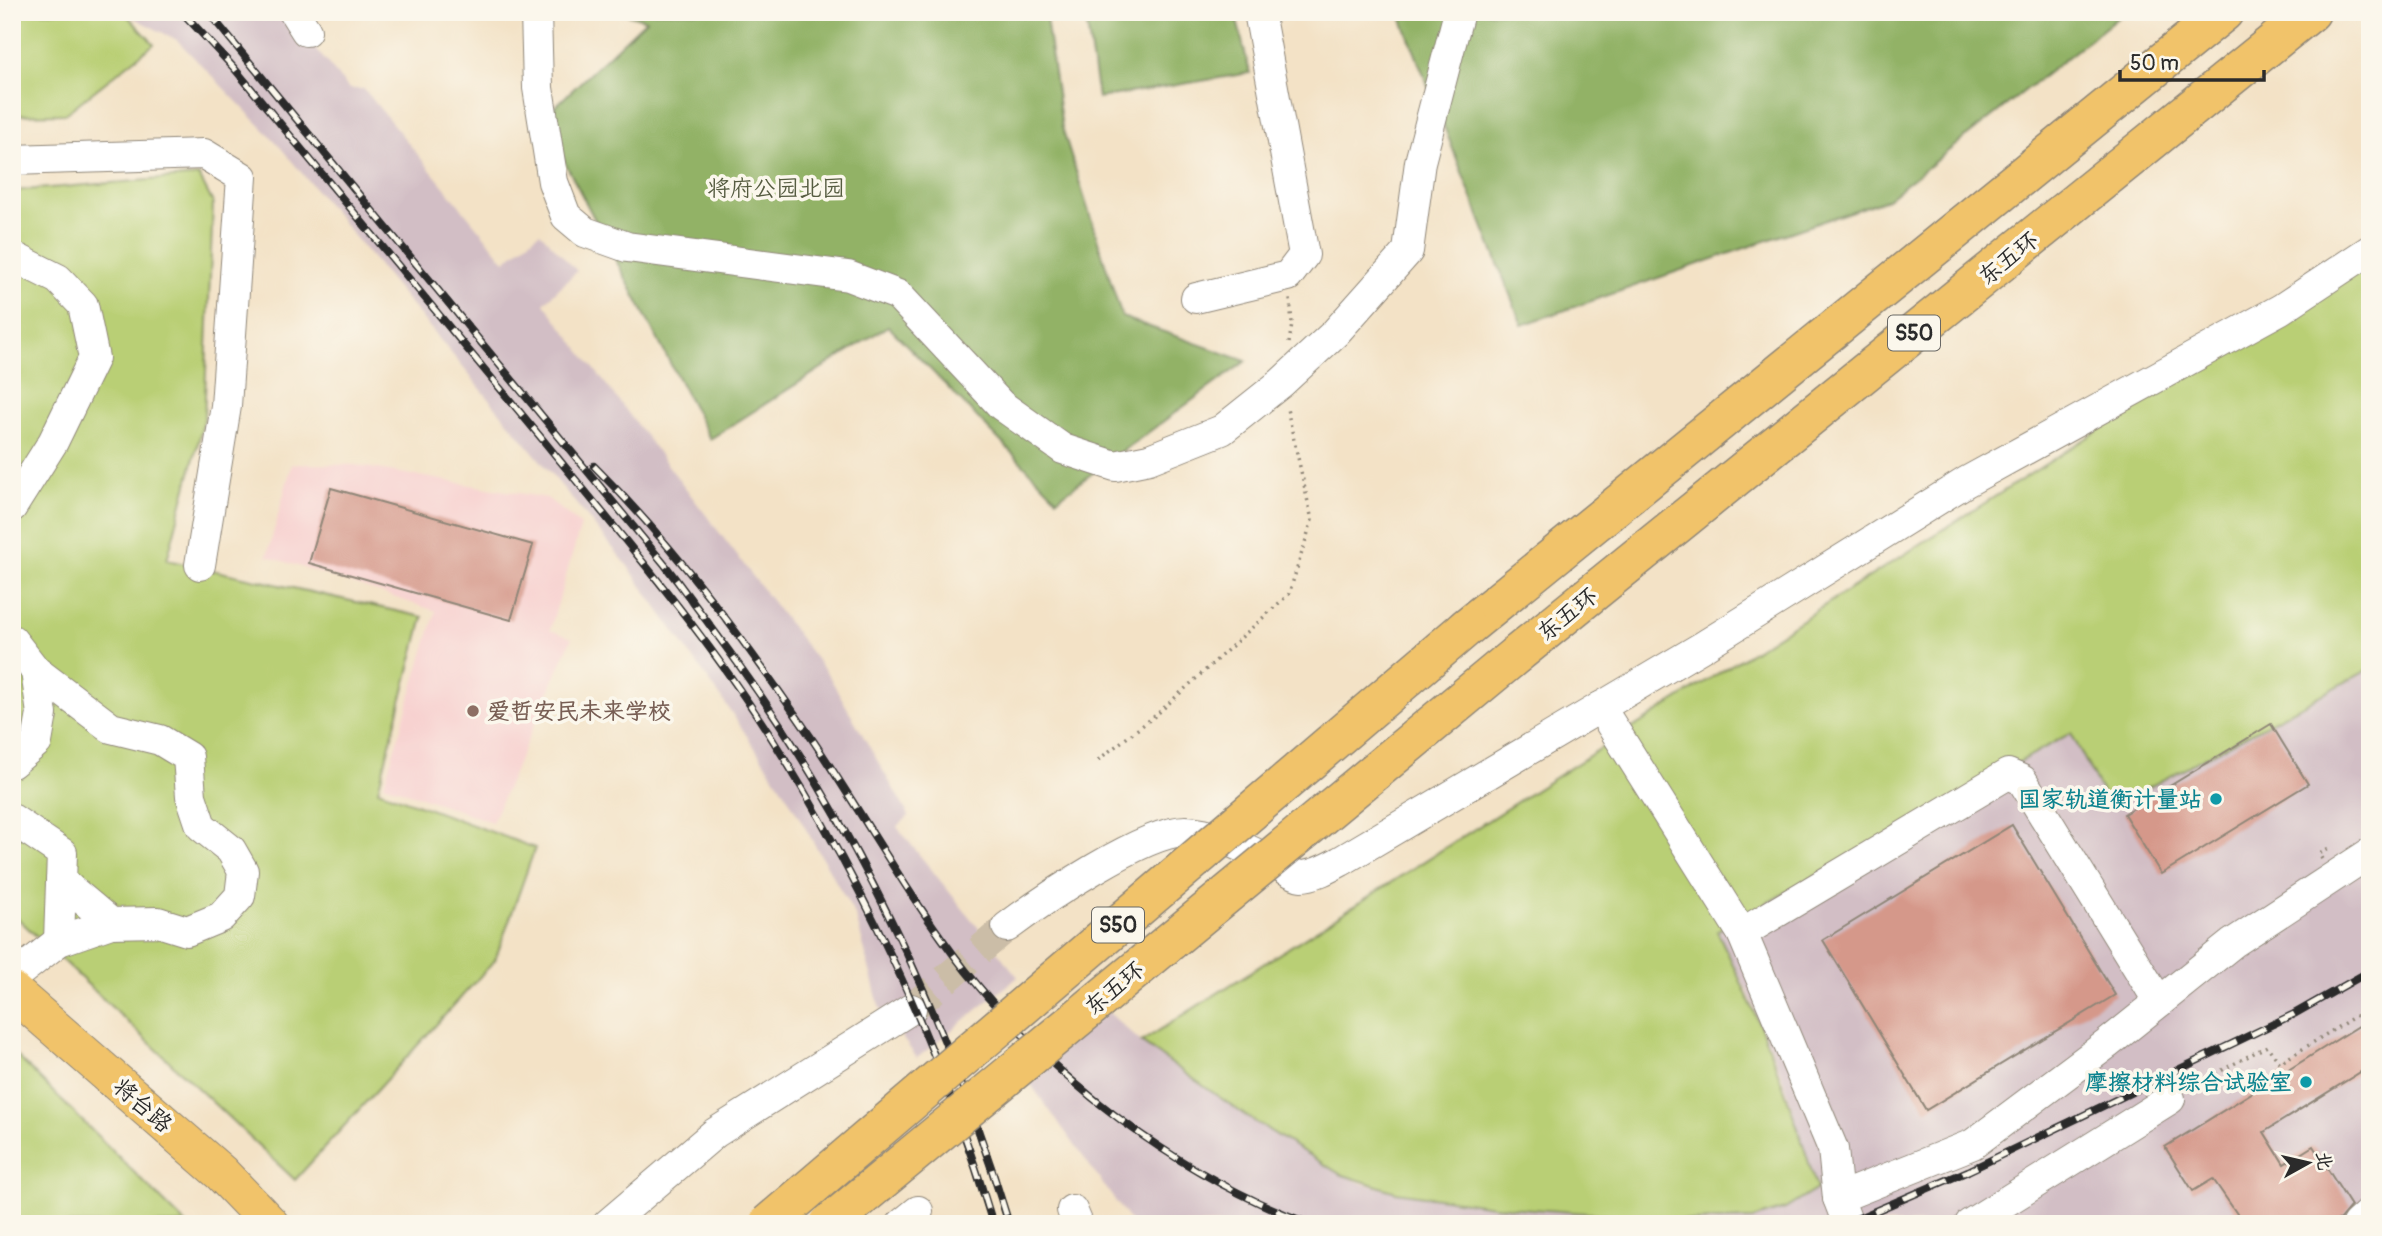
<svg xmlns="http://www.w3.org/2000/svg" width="2382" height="1236" viewBox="0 0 2382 1236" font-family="Pangolin,'LXGW WenKai TC',sans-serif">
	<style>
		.built { fill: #f7d0cf }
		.industrial { fill: #d2bec5 }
		.green { fill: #b9cf74; stroke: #727d50; stroke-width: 2 }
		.forest { fill: #92b266; stroke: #5e6e48; stroke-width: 2 }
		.building { fill: #d5988a }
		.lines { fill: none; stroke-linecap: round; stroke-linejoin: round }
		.minor-tunnel { stroke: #cbbda7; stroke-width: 30; stroke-dasharray: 30 15; stroke-linecap: butt }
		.minor-casing { stroke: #8f8678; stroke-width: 32 }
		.major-casing { stroke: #8f8678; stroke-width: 39 }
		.highway-casing { stroke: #8f8678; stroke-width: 41 }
		.path { stroke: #8f8678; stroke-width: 3.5; stroke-dasharray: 2 5; stroke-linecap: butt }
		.minor { stroke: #fff; stroke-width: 30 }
		.major { stroke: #f1c36a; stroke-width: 37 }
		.highway { stroke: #f1c36a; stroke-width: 38 }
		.rail-casing { stroke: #2b2b2b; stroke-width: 8 }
		.rail { stroke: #fbf7ec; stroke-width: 5; stroke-dasharray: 16; stroke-linecap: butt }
		.highway-bridge-casing { stroke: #8f8678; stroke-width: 41; stroke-linecap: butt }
		.highway-bridge { stroke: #f1c36a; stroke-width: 38 }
		.education-dot { fill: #8d6e63; stroke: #fbf7ec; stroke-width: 2.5 }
		.culture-dot { fill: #0f9aa8; stroke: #fbf7ec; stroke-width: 2.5 }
		.labels { text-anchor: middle; stroke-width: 7; stroke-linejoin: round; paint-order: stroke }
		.shield { fill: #fbf7ec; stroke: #696865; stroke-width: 2 }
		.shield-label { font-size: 21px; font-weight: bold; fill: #2b2b2b }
		.park-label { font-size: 23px; fill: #565c41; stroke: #fbf7ec }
		.street-label { font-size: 23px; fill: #2b2b2b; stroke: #fbf7ec }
		.education-label { font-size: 23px; font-weight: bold; fill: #785e54; stroke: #fbf7ec; text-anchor: start }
		.culture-label { font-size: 23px; font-weight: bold; fill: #0d838f; stroke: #fbf7ec; text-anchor: end }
	</style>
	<rect width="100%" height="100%" fill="#fbf7ec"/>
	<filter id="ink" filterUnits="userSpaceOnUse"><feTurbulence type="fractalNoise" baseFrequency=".0143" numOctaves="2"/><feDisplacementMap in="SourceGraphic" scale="14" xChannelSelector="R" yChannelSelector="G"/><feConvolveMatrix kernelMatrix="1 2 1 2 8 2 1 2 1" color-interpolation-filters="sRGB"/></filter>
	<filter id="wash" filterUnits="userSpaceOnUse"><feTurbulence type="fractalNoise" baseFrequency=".00686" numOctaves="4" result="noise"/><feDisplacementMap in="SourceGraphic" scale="28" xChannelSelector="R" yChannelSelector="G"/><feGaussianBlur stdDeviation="1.57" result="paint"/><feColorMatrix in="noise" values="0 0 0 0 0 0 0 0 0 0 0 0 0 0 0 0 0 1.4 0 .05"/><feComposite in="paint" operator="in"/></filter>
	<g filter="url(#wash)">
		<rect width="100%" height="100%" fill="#f3e2c6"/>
		<!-- built -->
		<path class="built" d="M 292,464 L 354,465 L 547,498 L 581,525 L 550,630 L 572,638 L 492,822 L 384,784 L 436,611 L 267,556 Z"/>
		<!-- industrial -->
		<g class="industrial">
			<path d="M 122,12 L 285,12 L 349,89 L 364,89 L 505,261 L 540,232 L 577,271 L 544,303 L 829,676 L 909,816 L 897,827 L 1018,977 L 917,1058 L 879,1006 L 856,917 L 787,796 L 727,706 L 627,565 L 276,142 L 177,40 Z"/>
			<path d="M 2370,669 L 2370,1224 L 1132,1224 L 1024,1075 L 1106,1010 L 1141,1042 L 1249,1118 L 1340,1174 L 1363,1184 L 1396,1192 L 1493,1206 L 1692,1221 L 1817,1189 L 1784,1081 L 1748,992 L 1717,931 L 2071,733 L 2111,808 Z"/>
		</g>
		<!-- green -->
		<g class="green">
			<path d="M 12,12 L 124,12 L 154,44 L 65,114 L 12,115 Z"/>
			<path d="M 199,176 L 213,203 L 204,420 L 167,560 L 423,617 L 378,790 L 535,848 L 495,960 L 295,1180 L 12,913 L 12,191 Z"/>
			<path d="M 2370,257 L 2370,669 L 2110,808 L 2071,733 L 1717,931 C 1760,1018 1789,1096 1817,1189 L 1785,1209 L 1753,1219 L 1692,1221 L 1493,1206 L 1396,1192 L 1340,1174 L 1249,1118 L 1141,1042 Z"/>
			<path d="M 12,1051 L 186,1224 L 12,1224 Z"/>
		</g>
		<!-- forest -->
		<g class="forest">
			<path d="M 621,12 L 1045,12 L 1062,127 L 1122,317 L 1246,361 L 1057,499 L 888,326 L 710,439 L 542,119 L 646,20 Z"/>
			<path d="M 1085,12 L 1235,12 L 1250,73 L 1098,98 Z"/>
			<path d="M 1399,12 L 2125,12 L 1887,199 L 1522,325 Z"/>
		</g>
		<g id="blocks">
			<!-- building -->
			<g class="building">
				<path d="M 331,488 L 533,545 L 511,620 L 309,563 Z"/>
				<path d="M 2271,724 L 2308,784 L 2161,874 L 2124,814 Z"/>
				<path d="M 2012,825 L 2115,995 L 1926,1110 L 1823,940 Z"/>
				<path d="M 2370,1019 L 2370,1066 L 2264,1132 L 2284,1164 L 2313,1146 L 2351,1206 L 2340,1219 L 2332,1224 L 2244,1224 L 2213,1179 L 2193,1191 L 2165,1147 Z"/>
			</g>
		</g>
	</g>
	<g filter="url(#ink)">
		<use href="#blocks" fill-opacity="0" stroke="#8f8678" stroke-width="2"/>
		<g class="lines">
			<!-- minor-tunnel -->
			<path class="minor-tunnel" d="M 911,1009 L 1007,927"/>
			<defs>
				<g id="minor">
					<path d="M 294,12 L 306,31"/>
					<path d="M 536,12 L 538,88 L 553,182 L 566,216 L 585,232 L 627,247 L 848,276 L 898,295 L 1001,405 L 1063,449 L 1115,466 L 1149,459 L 1222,430 L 1281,383 L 1335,333 L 1408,251 L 1420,162 L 1459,12"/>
					<path d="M 12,160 L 204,154 L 242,177 L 226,406 L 200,565"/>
					<path d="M 12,256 L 58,279 L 83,305 L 94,358 L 53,442 L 12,507"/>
					<path d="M 1196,298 L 1288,276 L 1304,255 L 1259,12"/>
					<path d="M 12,640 L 36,671 L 111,728 L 160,740 L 188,757 L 191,796 L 201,826 L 231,850 L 243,871 L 240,896 L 221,917 L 187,931 L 158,922 L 111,923 L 59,941 L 12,978"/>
					<path d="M 1600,707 L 1742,933 L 1833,1149 L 1838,1198 L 1848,1224"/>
					<path d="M 12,763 L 37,742 L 42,714 L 36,671"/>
					<path d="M 12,819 L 62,853 L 59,941"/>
					<path d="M 61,881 L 111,923"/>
					<path d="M 1007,927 C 1043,900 1144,831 1186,831 C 1215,831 1252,852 1277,864 C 1284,868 1294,875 1301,876 C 1314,876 1330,867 1341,861 L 1702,647 L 1966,482 L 2281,309 L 2370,250"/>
					<path d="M 1742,933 L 2008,774 L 2022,780 L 2159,1002"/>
					<path d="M 1838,1198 L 1973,1144 L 2107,1044 L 2233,943 L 2370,853"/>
					<path d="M 1072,1210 L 1078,1224"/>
					<path d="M 608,1224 L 715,1133 L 911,1009"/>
					<path d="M 902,1224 L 918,1211"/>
					<path d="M 1970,1224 L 2170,1099"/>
					<path d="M 2357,1224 L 2370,1212"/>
				</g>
				<path id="major" d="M 12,991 L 221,1173 L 270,1224"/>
				<g id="highway">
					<path d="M 1467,627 L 2224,12"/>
					<path d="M 1517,654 L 2311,12"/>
				</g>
			</defs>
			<!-- minor casing -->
			<use href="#minor" class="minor-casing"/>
			<!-- major casing -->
			<use href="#major" class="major-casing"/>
			<!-- highway casing -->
			<use href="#highway" class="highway-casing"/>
			<!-- path -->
			<g class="path">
				<path d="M 1289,343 L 1292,324 L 1290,299"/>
				<path d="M 1098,760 L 1156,715 L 1289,594 L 1312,520 L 1287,409"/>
				<path d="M 2322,859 L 2319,854 L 2329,849"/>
				<path d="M 2191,1087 L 2267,1046 L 2280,1063 L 2370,1007"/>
			</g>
			<!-- minor -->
			<use href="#minor" class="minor"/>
			<!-- major -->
			<use href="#major" class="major"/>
			<!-- highway -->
			<use href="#highway" class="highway"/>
			<defs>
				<g id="rail">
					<path d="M 182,12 L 234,68 C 337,192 440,316 543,440 C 627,543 715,644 784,758 C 873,903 945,1061 993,1224"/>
					<path d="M 208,12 L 665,565 C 709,624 754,683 794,746 C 887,893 959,1058 1009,1224"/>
					<path d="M 594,466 C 676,548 745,641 810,736 C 863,814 908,897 966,971 C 1054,1081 1178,1175 1310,1224"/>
					<path d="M 1845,1224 L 1968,1171 L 2294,1014 L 2370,971"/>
				</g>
			</defs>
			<!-- rail casing -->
			<use href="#rail" class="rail-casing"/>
			<!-- rail -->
			<use href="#rail" class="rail"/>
			<defs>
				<g id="highway-bridge">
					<path d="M 768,1224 L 1467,627"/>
					<path d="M 829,1224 L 1517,654"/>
				</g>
			</defs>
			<!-- highway-bridge casing -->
			<use href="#highway-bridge" class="highway-bridge-casing"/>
			<!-- highway-bridge -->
			<use href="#highway-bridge" class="highway-bridge"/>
		</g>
	</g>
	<!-- markers -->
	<circle class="education-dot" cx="473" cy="711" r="7"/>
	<g class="culture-dot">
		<circle cx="2216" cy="799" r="7"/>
		<circle cx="2306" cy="1082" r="7"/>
	</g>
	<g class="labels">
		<!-- shield labels -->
		<g class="shield">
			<rect x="1888" y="315.5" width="52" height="35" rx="5"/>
			<rect x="1092" y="907.5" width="52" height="35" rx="5"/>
		</g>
		<g class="shield-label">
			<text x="1914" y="340">S50</text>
			<text x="1118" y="932">S50</text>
		</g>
		<!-- park labels -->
		<g class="park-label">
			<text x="776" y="196">将府公园北园</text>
		</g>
		<!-- street labels -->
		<g class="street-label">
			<text transform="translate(2008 258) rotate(-39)" y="8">东五环</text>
			<text transform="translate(1567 614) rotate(-39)" y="8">东五环</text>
			<text transform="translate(1114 988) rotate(-40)" y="8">东五环</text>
			<text transform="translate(143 1105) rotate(41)" y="8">将台路</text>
		</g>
		<!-- education labels -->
		<g class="education-label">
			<text x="487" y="719">爱哲安民未来学校</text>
		</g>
		<!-- culture labels -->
		<g class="culture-label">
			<text x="2202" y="807">国家轨道衡计量站</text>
			<text x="2292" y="1090">摩擦材料综合试验室</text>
		</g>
	</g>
	<!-- margin -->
	<rect width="2382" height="1236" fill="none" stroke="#fbf7ec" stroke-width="42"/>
	<!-- north arrow -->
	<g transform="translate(2308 1163) rotate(82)" stroke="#fbf7ec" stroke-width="5" paint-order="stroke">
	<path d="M0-5L12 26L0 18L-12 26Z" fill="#2b2b2b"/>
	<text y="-10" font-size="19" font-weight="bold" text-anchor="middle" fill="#2b2b2b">北</text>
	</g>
	<!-- scale -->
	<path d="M2120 70v10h144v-10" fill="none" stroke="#2b2b2b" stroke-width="3.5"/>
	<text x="2130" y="70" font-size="21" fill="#2b2b2b" stroke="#fbf7ec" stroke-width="5" paint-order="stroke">50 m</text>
</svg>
